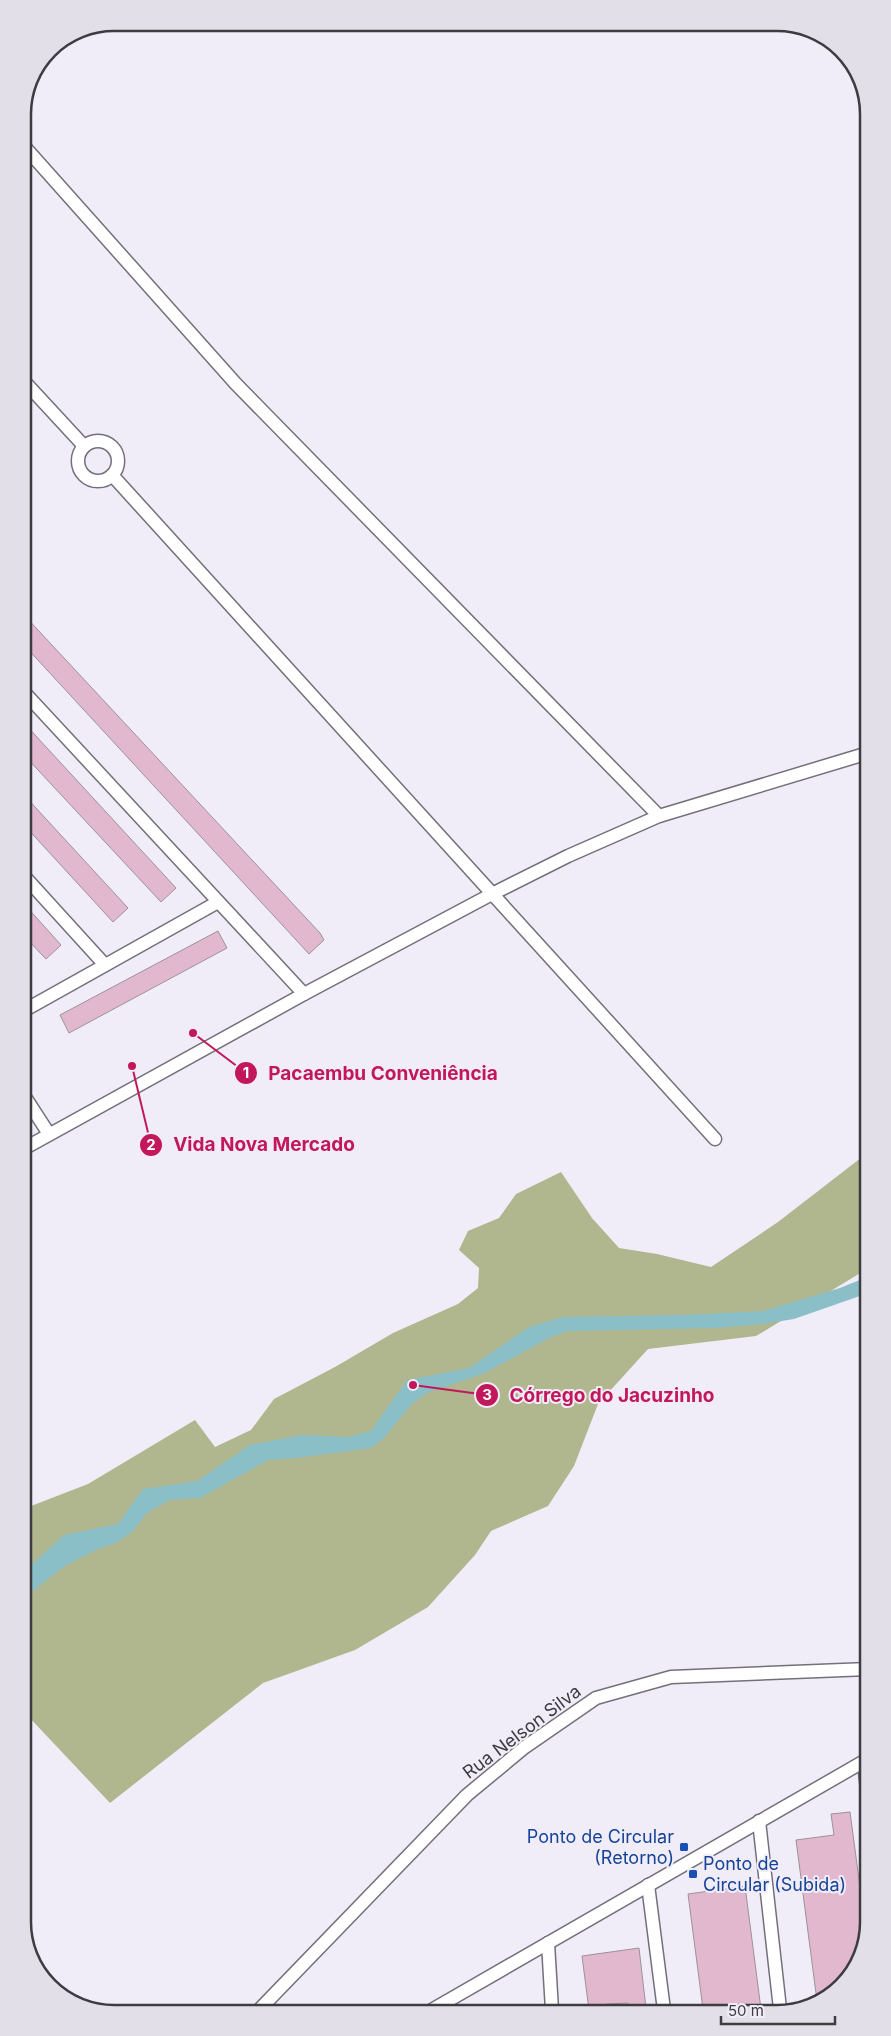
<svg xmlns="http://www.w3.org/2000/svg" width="891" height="2036" viewBox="0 0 891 2036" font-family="Inter,sans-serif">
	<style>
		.forest { fill: #b0b68e }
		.water { fill: #8bbfc7 }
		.building { fill: #e1b8ce; stroke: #9d9298 }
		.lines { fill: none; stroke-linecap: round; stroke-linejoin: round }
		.minor-casing { stroke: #74707a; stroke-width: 15 }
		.minor { stroke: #fff; stroke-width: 12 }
		.transit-dot { fill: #1a4fb4; stroke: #f1edf8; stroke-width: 2 }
		.labels { text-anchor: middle; stroke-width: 4; stroke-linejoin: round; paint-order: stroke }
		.street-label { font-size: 18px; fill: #3d3c40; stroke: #f1edf8 }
		.transit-label { font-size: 18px; fill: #164399; stroke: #f1edf8; text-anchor: end }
		.rim { fill: none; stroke: #3d3c40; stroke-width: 2.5 }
		.leader { fill: none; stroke: #c2185b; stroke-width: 2 }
		.callout-dot { fill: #c2185b; stroke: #f1edf8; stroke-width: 2 }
		.mark-label { font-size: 15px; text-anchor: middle; font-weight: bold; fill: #fff }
		.callout-label { font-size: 19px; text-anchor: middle; font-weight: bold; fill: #c2185b; stroke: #f1edf8; stroke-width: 4; stroke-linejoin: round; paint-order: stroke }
	</style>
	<rect width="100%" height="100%" fill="#f1edf8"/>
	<!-- forest -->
	<path class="forest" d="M 866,1154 L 867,1269 L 756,1336 L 648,1349 L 598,1404 L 574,1466 L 548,1506 L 491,1531 L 475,1555 L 428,1607 L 355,1650 L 263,1683 L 110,1803 L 27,1715 L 26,1508 L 88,1484 L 195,1420 L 215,1447 L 251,1430 L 274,1399 L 335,1367 L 393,1333 L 458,1304 L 478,1288 L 479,1268 L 459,1250 L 468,1231 L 499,1218 L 516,1194 L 561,1172 L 592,1218 L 619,1248 L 657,1254 L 711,1267 L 778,1222 Z"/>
	<!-- water -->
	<path class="water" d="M 867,1277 L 867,1292 L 857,1297 L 794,1319 L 763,1324 L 718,1328 L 568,1331 L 551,1337 L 485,1373 L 427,1393 L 412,1404 L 382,1440 L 371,1448 L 296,1458 L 268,1460 L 200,1498 L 170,1500 L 147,1513 L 133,1531 L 118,1542 L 96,1550 L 63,1567 L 27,1596 L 26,1570 L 64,1535 L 118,1524 L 143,1489 L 197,1481 L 250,1445 L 302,1435 L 348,1437 L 371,1431 L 407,1380 L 469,1368 L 529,1327 L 563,1317 L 680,1315 L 763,1311 L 840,1288 Z"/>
	<!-- building -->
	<g class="building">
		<path d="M 24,615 L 320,933 L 324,940 L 309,954 L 24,645 Z"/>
		<path d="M 24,723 L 176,888 L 161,902 L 24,755 Z"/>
		<path d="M 24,795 L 128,908 L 113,922 L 25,826 Z"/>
		<path d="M 25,905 L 61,945 L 46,959 L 25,937 Z"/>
		<path d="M 218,931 L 227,948 L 69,1033 L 60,1015 Z"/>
		<path d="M 850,1812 L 866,1932 L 853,1973 L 817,2001 L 796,1840 L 834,1835 L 831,1814 Z"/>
		<path d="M 745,1886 L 761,2009 L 703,2009 L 688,1894 Z"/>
		<path d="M 639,1948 L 646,2008 L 629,2010 L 628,2003 L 606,2004 L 606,2010 L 589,2010 L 582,1956 Z"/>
	</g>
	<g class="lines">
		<defs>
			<g id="minor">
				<path d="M 23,145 L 236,384 L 659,816"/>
				<path d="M 23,380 L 84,446"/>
				<circle cx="98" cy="461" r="20"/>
				<path d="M 112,475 L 715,1139"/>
				<path d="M 24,692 L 304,994"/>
				<path d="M 25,877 L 105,965"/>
				<path d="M 25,1010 L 218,902"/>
				<path d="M 25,1097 L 49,1134"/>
				<path d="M 25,1148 L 304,994 L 492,894 L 568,856 L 659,816 L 865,754"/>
				<path d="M 864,1761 L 868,1800"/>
				<path d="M 759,1821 L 780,2009"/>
				<path d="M 648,1885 L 664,2010"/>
				<path d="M 548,1943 L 552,2010"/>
				<path d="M 430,2011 L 868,1759"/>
				<path d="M 257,2012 L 467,1795 L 525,1747 L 596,1698 L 671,1677 L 868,1669"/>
			</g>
		</defs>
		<!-- minor casing -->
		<use href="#minor" class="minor-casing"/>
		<!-- minor -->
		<use href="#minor" class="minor"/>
	</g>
	<!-- markers -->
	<g class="transit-dot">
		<rect x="679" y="1842" width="10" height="10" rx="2.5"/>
		<rect x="688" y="1869" width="10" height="10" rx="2.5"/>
	</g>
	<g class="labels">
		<!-- street labels -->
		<g class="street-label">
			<text transform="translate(522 1732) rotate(-37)" y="6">Rua Nelson Silva</text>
		</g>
		<!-- transit labels -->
		<g class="transit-label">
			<text x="674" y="1843">Ponto de Circular<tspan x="674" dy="21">(Retorno)</tspan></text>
			<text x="703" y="1870" text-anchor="start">Ponto de<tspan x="703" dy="21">Circular (Subida)</tspan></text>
		</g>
	</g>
	<!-- crop -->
	<path d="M0 0H891V2036H0ZM114 31H777A83 83 0 0 1 860 114V1922A83 83 0 0 1 777 2005H114A83 83 0 0 1 31 1922V114A83 83 0 0 1 114 31Z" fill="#e3dfe9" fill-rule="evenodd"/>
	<path class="rim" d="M114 31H777A83 83 0 0 1 860 114V1922A83 83 0 0 1 777 2005H114A83 83 0 0 1 31 1922V114A83 83 0 0 1 114 31Z"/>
	<!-- callouts -->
	<path class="leader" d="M193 1033L246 1073M132 1066L151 1145M413 1385L487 1395"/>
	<g class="callout-dot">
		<circle cx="193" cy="1033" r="5"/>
		<circle cx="132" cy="1066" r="5"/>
		<circle cx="413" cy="1385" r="5"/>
		<circle cx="246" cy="1073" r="12"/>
		<circle cx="151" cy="1145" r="12"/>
		<circle cx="487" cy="1395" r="12"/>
	</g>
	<g class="mark-label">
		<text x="246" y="1078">1</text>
		<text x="151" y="1150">2</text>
		<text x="487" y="1400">3</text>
	</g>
	<g class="callout-label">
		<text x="383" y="1080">Pacaembu Conveniência</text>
		<text x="264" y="1151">Vida Nova Mercado</text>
		<text x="612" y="1402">Córrego do Jacuzinho</text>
	</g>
	<!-- scale -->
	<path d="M721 2016v8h114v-8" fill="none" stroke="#3d3c40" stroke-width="2.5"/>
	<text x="728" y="2016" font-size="15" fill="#3d3c40" stroke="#f1edf8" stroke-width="4" paint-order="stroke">50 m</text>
</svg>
